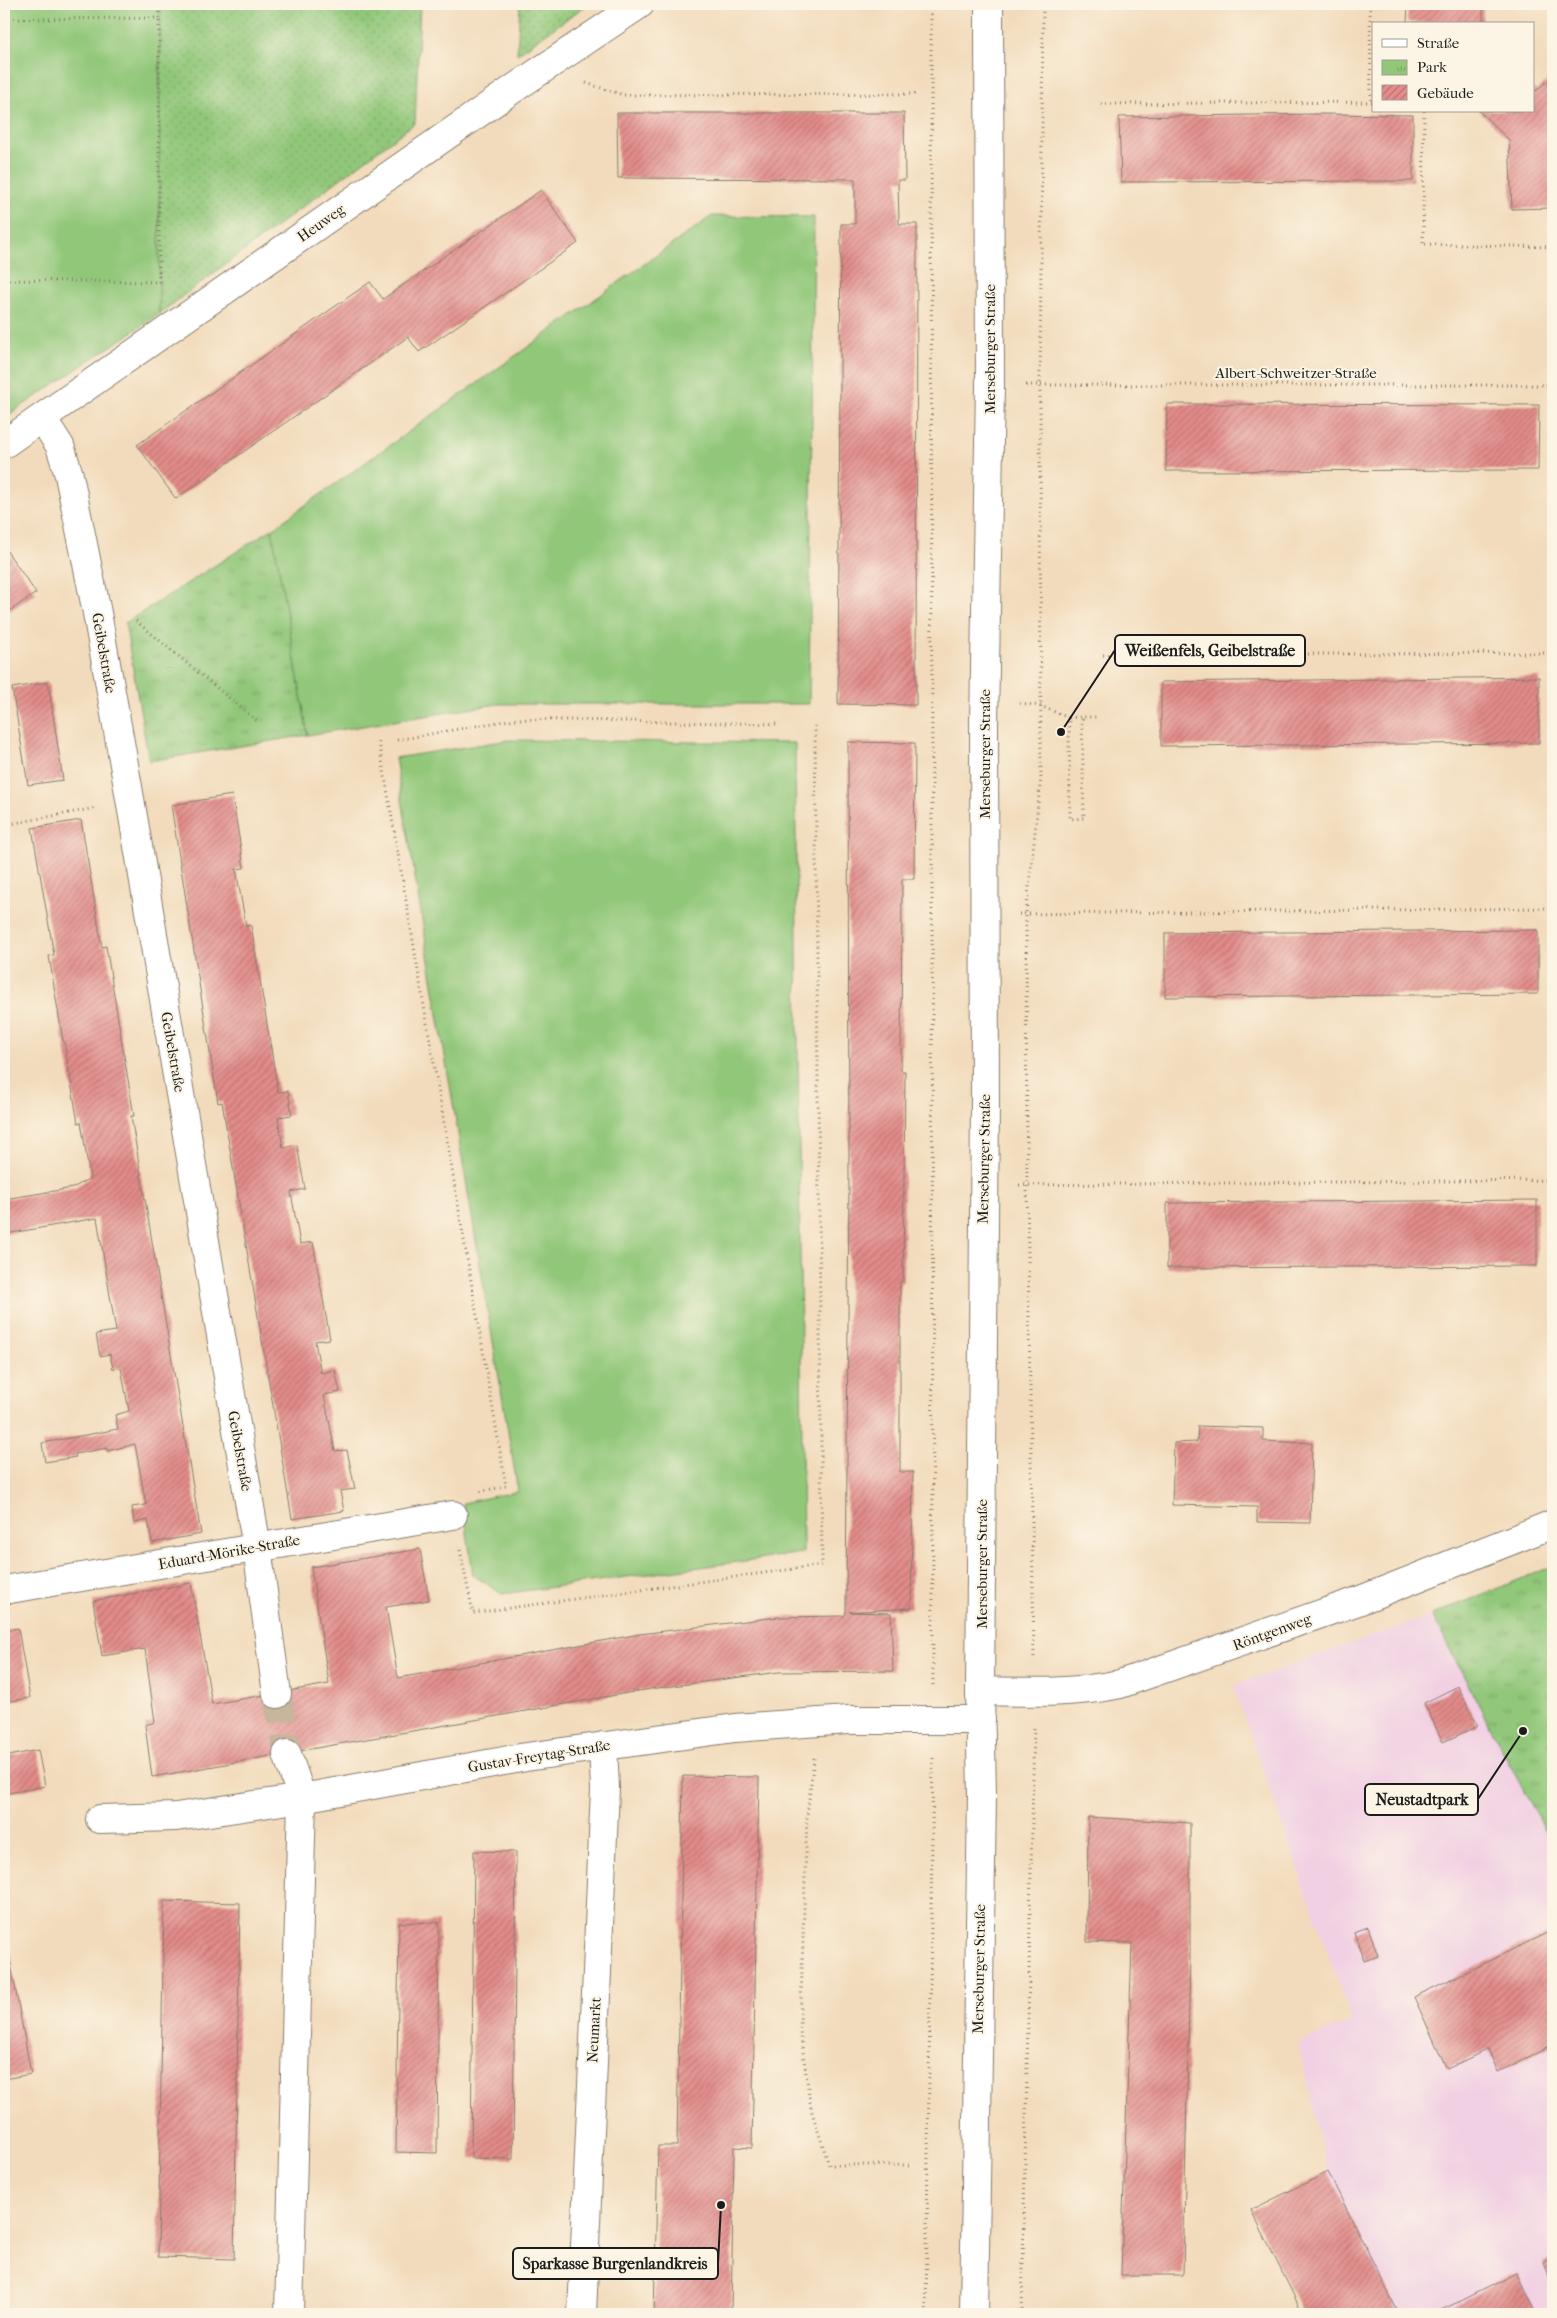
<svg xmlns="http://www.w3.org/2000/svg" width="1557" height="2318" viewBox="0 0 1557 2318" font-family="'IM FELL French Canon',serif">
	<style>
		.built { fill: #f1d0e3 }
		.grass { fill: url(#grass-dots); stroke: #56724a }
		.park { fill: url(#park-tufts); stroke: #56724a }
		.garden { fill: #91c779; stroke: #56724a }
		.building { fill: url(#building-hatch) }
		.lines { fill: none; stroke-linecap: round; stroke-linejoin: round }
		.minor-tunnel { stroke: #c7b59c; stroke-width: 28; stroke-dasharray: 28 14; stroke-linecap: butt }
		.minor-casing { stroke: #877c6c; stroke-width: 30 }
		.major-casing { stroke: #877c6c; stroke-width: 30 }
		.path { stroke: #877c6c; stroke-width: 3; stroke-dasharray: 1 4; stroke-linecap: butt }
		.minor { stroke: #fff; stroke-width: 28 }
		.major { stroke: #fff; stroke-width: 28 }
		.labels { text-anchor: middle; stroke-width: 4; stroke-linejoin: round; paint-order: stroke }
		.street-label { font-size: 15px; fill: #1c1c1c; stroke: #fcf5e5 }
		.leader { fill: none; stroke: #1c1c1c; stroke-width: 2 }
		.callout-dot { fill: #1c1c1c; stroke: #fcf5e5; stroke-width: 2 }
		.callout { fill: #fcf5e5; stroke: #1c1c1c; stroke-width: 2 }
		.callout-label { font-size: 16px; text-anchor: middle; font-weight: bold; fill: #1c1c1c }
	</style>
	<defs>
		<pattern id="grass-dots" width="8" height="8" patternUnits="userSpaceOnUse" patternTransform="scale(1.25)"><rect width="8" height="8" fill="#91c779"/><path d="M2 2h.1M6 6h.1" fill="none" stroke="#7caa68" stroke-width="1.8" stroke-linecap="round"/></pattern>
		<pattern id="park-tufts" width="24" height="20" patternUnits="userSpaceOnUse" patternTransform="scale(1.25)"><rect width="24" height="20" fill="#91c779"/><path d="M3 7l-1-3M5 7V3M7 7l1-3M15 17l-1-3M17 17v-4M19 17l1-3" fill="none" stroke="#7caa68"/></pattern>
		<pattern id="building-hatch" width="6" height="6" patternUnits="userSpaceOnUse" patternTransform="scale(1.25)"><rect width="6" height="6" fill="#e38c8b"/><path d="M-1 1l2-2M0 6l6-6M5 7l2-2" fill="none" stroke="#b77271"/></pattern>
	</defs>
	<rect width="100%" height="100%" fill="#fcf5e5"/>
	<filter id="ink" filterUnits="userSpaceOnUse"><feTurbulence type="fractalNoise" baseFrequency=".02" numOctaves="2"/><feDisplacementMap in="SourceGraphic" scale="10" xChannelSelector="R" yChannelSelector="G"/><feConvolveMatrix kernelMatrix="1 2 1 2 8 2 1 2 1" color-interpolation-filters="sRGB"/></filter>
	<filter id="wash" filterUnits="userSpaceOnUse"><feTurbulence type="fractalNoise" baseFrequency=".0096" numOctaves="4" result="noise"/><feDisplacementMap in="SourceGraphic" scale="20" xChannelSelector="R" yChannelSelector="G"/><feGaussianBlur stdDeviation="1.12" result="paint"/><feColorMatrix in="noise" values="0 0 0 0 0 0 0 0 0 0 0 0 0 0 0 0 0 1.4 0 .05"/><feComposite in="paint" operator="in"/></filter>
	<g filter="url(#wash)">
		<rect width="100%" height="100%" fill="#f2dbbc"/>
		<!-- built -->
		<path class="built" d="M 1432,1615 L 1553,1847 L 1553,2314 L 1303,2314 L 1251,2210 L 1328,2172 L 1298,2043 L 1352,2021 L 1233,1686 Z"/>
		<!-- grass -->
		<g class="grass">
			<path d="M 160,4 L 420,4 L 415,123 L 159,314 Z"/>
			<path d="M 520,4 L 588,4 L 517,54 Z"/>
		</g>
		<!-- park -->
		<g class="park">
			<path d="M 272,529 L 308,735 L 149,761 L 125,623 Z"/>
			<path d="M 1553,1566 L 1553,1847 L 1432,1615 Z"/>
		</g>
		<!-- garden -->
		<g class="garden">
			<path d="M 4,4 L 160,4 L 159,314 L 4,418 Z"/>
			<path d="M 712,216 L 814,217 L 809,704 L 498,704 L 308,735 L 272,529 Z"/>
			<path d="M 509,740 L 795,743 L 803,1553 L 502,1594 L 473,1575 L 463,1503 L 518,1491 L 395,758 Z"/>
		</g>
		<g id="blocks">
			<!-- building -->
			<g class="building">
				<path d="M 1408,4 L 1483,4 L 1483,24 L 1407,22 Z"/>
				<path d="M 1553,76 L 1553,208 L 1512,209 L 1509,140 L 1479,111 L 1533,111 L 1533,87 L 1536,91 Z"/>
				<path d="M 617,113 L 904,113 L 905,180 L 898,180 L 899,224 L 917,224 L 916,705 L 838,704 L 841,224 L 855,224 L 855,179 L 618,178 Z"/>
				<path d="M 1317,114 L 1413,115 L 1413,181 L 1121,182 L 1119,117 Z"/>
				<path d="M 541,190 L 578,243 L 419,352 L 408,337 L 176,499 L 137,445 L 370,282 L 383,299 Z"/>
				<path d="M 1167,404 L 1539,405 L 1538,470 L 1166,471 Z"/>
				<path d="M 4,547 L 36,593 L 4,615 Z"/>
				<path d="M 1539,677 L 1539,743 L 1161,746 L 1161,682 Z"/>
				<path d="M 48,682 L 63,780 L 28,785 L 12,688 Z"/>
				<path d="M 848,742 L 915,743 L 914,879 L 902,879 L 901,1071 L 905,1071 L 903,1281 L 900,1282 L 900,1472 L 913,1472 L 911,1608 L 849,1612 L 891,1613 L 893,1671 L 779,1672 L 650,1689 L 152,1777 L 145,1725 L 155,1722 L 145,1649 L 102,1656 L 93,1601 L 191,1583 L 212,1704 L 329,1684 L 311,1567 L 420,1549 L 429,1600 L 386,1607 L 398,1678 L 640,1634 L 778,1617 L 844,1616 L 846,1612 L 849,1176 Z"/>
				<path d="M 232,795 L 244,868 L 236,869 L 246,926 L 251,925 L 278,1092 L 288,1091 L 292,1115 L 278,1117 L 283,1148 L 297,1145 L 305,1189 L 291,1192 L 300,1244 L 313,1242 L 330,1339 L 315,1341 L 318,1358 L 321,1373 L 335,1370 L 340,1392 L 324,1395 L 335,1451 L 347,1450 L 355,1489 L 340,1491 L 344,1511 L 292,1519 L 222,1102 L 218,1103 L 171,805 Z"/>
				<path d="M 81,820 L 102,947 L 106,946 L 134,1116 L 131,1116 L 201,1534 L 152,1543 L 148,1520 L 134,1523 L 132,1507 L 146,1505 L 135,1444 L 107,1451 L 107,1448 L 75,1454 L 76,1457 L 45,1462 L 42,1443 L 118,1429 L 115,1415 L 129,1411 L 121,1368 L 113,1369 L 110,1354 L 100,1356 L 96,1334 L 116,1331 L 97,1218 L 6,1234 L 4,1218 L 4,1199 L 73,1188 L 90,1178 L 81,1122 L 78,1123 L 64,1041 L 63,1041 L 49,956 L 54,955 L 32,828 Z"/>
				<path d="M 1538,930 L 1538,994 L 1165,997 L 1165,933 Z"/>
				<path d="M 1537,1200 L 1537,1266 L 1167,1268 L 1167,1203 Z"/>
				<path d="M 1198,1426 L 1263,1428 L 1263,1441 L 1312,1443 L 1310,1523 L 1257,1522 L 1257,1507 L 1172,1505 L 1174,1443 L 1197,1442 Z"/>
				<path d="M 18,1628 L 30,1698 L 4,1702 L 4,1630 Z"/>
				<path d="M 1458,1686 L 1478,1726 L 1443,1742 L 1424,1703 Z"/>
				<path d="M 38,1750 L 45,1786 L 4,1794 L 4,1757 Z"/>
				<path d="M 683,1776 L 759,1777 L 752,2148 L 734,2147 L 731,2314 L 654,2314 L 658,2146 L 677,2146 Z"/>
				<path d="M 1088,1817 L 1190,1823 L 1190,1958 L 1183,2275 L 1121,2275 L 1132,1943 L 1087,1942 Z"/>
				<path d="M 474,1851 L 516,1852 L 513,2159 L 471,2158 Z"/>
				<path d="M 164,1901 L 240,1903 L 234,2259 L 158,2257 Z"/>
				<path d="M 439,1922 L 437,2153 L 396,2152 L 399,1923 Z"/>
				<path d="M 4,1926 L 31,2074 L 4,2079 Z"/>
				<path d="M 1368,1927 L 1378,1956 L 1364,1961 L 1354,1932 Z"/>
				<path d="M 1553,1930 L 1553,2045 L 1498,2072 L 1488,2049 L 1447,2069 L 1414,1997 Z"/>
				<path d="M 1328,2172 L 1399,2314 L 1303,2314 L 1251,2210 Z"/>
				<path d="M 1553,2259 L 1553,2285 L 1544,2263 Z"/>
				<path d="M 1517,2273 L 1537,2314 L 1432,2314 L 1463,2300 Z"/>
			</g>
		</g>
	</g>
	<g filter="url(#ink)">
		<use href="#blocks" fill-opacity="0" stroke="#877c6c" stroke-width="1"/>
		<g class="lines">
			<!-- minor-tunnel -->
			<path class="minor-tunnel" d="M 277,1694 L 287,1754"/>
			<defs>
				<g id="minor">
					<path d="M 42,418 L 60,446 L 69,475 L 97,613 L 128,787 L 257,1548 L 277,1694"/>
					<path d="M 4,444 L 516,87 L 640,4"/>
					<path d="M 4,1590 L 453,1515"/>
					<path d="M 980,1691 C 1027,1692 1074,1694 1120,1684 L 1358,1601 L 1553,1524"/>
					<path d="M 287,1754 L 302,1798 L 289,2314"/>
					<path d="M 100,1819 L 176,1817 L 302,1798 L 526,1757 L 735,1728 L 848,1720 L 981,1720"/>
					<path d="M 582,2314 L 605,1789 L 603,1746"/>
				</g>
				<path id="major" d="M 974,2314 L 982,1796 L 980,1691 L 985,1104 L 984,724 L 990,387 L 989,4"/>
			</defs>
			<!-- minor casing -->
			<use href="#minor" class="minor-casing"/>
			<!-- major casing -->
			<use href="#major" class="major-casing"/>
			<!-- path -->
			<g class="path">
				<path d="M 931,4 L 933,1686"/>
				<path d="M 1370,4 L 1371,102"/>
				<path d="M 4,19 L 159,18 L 159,4"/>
				<path d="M 586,83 L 623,95 L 915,94"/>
				<path d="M 1101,104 L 1373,102"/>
				<path d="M 1424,111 L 1423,244 L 1553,247"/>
				<path d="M 4,280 L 159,282 L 159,18"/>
				<path d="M 1026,385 L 1553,385"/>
				<path d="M 136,621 L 257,721"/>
				<path d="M 1103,655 L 1553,653"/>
				<path d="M 1020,703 L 1041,706 L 1069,718 L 1070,819 L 1084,818 L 1082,717 L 1097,717"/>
				<path d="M 1069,718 L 1082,717"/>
				<path d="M 397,740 L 515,719 L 778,724"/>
				<path d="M 379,742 L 506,1486 L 479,1492"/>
				<path d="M 4,825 L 96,808"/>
				<path d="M 1019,914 L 1553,908"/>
				<path d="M 1019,1185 L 1553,1180"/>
				<path d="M 460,1550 L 473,1613 L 822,1565 L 815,725"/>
				<path d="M 1034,1657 L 1027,1184 L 1026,914 L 1041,777 L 1040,384 L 1043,4"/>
				<path d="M 814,1758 L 807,1816 L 800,2031 L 811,2109 L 829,2165 L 909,2165"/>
				<path d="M 926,2314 L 933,1754"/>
				<path d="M 1022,2314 L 1034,1726"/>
			</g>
			<!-- minor -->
			<use href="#minor" class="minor"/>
			<!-- major -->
			<use href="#major" class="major"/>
		</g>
	</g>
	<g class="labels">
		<!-- street labels -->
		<g class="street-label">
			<text transform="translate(321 223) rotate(-35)" y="5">Heuweg</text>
			<text transform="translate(990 349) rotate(-90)" y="5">Merseburger Straße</text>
			<text x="1296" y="378">Albert-Schweitzer-Straße</text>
			<text transform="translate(104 653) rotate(80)" y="5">Geibelstraße</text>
			<text transform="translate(985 754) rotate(-90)" y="5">Merseburger Straße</text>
			<text transform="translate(173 1052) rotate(80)" y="5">Geibelstraße</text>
			<text transform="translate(984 1159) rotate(-89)" y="5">Merseburger Straße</text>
			<text transform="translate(240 1451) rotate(80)" y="5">Geibelstraße</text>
			<text transform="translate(229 1552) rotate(-10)" y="5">Eduard-Mörike-Straße</text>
			<text transform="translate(982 1564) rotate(-90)" y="5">Merseburger Straße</text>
			<text transform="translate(1272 1632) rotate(-20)" y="5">Röntgenweg</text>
			<text transform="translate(539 1756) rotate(-9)" y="5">Gustav-Freytag-Straße</text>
			<text transform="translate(979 1969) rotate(-89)" y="5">Merseburger Straße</text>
			<text transform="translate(594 2030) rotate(-87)" y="5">Neumarkt</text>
		</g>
	</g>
	<!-- callouts -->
	<path class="leader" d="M1061 732L1115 650M1523 1731L1478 1799M721 2205L718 2263"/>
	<g class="callout-dot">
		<circle cx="1061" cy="732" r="5"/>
		<circle cx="1523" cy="1731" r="5"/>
		<circle cx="721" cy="2205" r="5"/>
	</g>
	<g class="callout">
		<rect x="1115" y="635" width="190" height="31" rx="5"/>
		<rect x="1365" y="1784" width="113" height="31" rx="5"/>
		<rect x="513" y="2248" width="205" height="31" rx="5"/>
	</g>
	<g class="callout-label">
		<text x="1210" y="656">Weißenfels, Geibelstraße</text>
		<text x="1422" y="1805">Neustadtpark</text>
		<text x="615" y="2269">Sparkasse Burgenlandkreis</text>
	</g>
	<!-- margin -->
	<rect width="1557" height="2318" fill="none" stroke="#fcf5e5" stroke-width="20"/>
	<!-- legend -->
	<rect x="1372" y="22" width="162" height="90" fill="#fcf5e5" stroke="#a29e95"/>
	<rect x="1382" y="39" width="25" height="8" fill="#ffffff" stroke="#a29e95"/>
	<text x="1417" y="48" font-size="15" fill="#1c1c1c">Straße</text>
	<rect x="1382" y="60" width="25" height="15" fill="url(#park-tufts)" stroke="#a29e95"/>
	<text x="1417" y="72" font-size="15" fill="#1c1c1c">Park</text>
	<rect x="1382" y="85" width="25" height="15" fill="url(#building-hatch)" stroke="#a29e95"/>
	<text x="1417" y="98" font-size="15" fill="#1c1c1c">Gebäude</text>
</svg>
